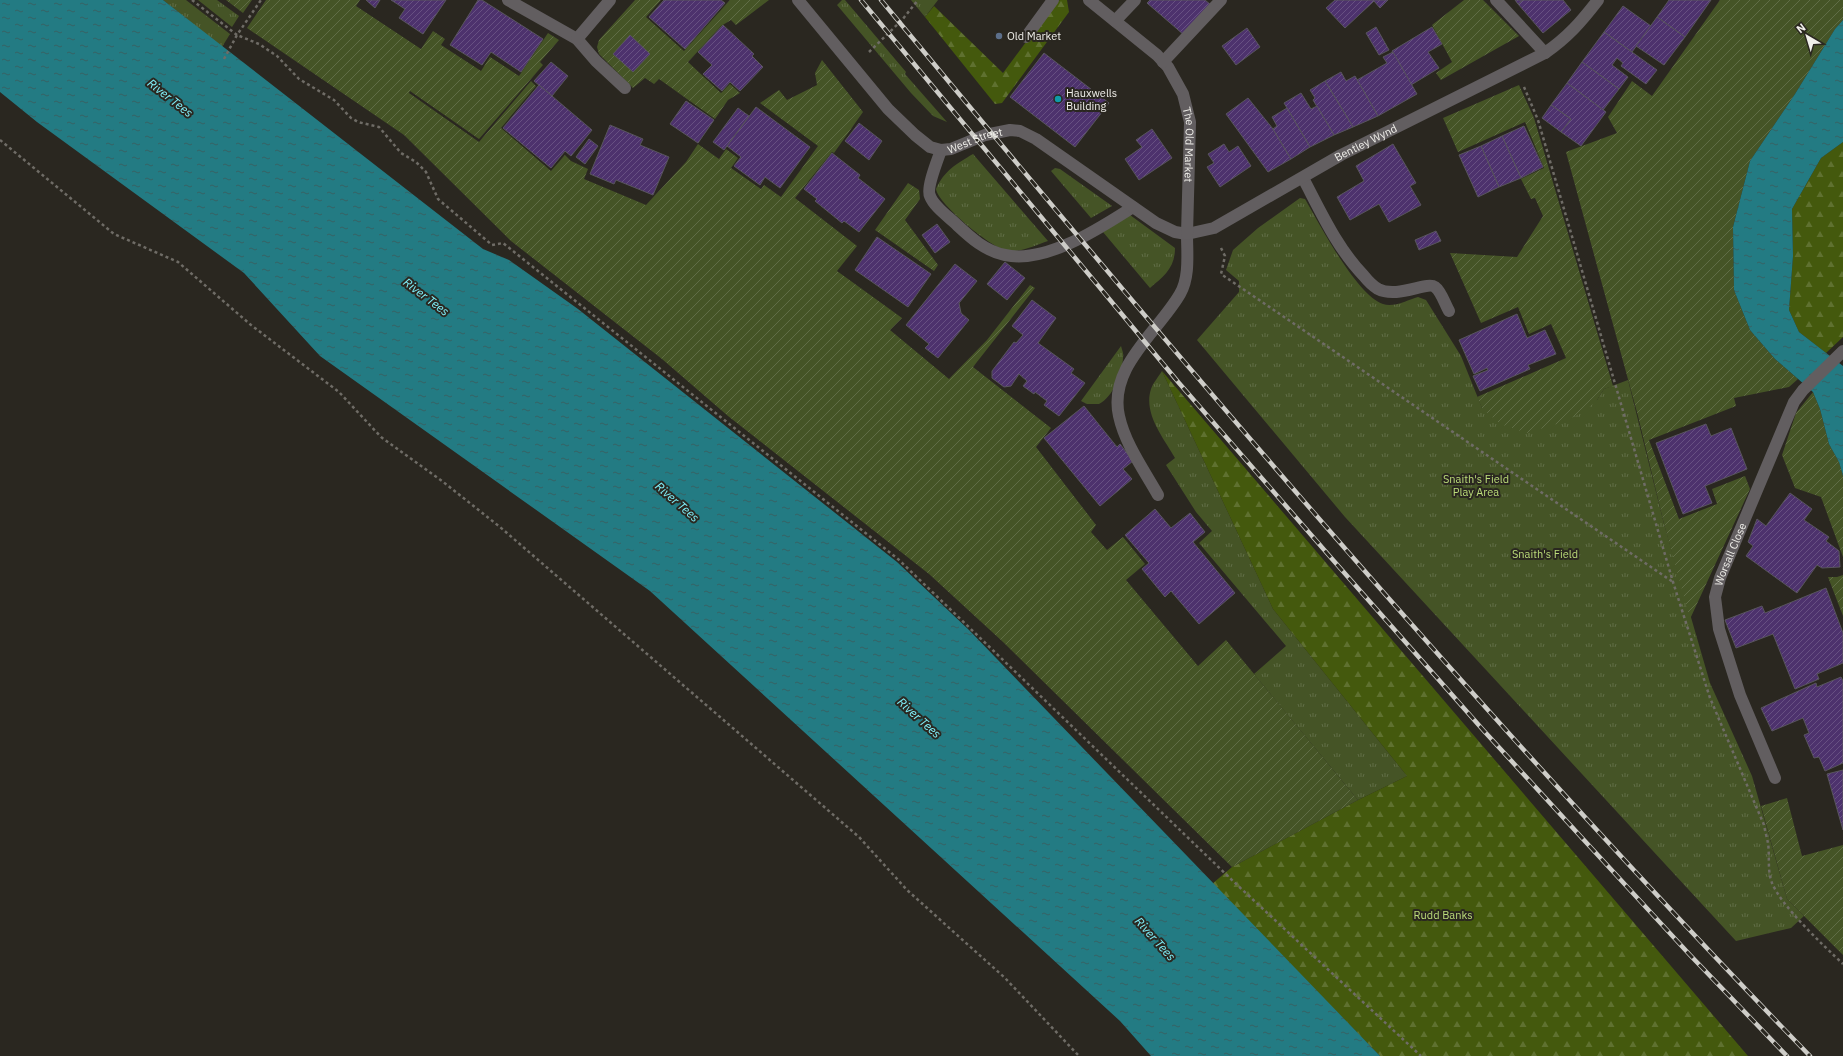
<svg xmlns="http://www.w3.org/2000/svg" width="1843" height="1056" viewBox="0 0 1843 1056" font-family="'IBM Plex Sans',sans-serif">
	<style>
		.grass { fill: url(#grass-tufts) }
		.forest { fill: url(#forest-firs) }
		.garden { fill: url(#garden-furrows) }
		.water { fill: url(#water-ripples) }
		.building { fill: url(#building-hatch); stroke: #58555d }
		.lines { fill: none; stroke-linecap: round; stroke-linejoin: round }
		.path { stroke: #6f6c66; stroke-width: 2.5; stroke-dasharray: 3 3; stroke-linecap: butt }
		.lane { stroke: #625e60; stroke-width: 12 }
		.street { stroke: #625e60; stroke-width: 12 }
		.rail-casing { stroke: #cecdc8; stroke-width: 4.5 }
		.rail { stroke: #2a2720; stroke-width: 3; stroke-dasharray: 9; stroke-linecap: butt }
		.service-dot { fill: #5c6f8a; stroke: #2a2720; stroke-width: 1.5 }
		.culture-dot { fill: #0f9aa8; stroke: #2a2720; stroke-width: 1.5 }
		.labels { text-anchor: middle; stroke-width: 4; stroke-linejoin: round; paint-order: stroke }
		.poi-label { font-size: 11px; fill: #f0efea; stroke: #2a2720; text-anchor: start }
		.street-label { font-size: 11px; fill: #f0efea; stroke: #2a2720 }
		.park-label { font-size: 11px; fill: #bcdd7a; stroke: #2a2720 }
		.water-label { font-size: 12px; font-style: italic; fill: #80f2fc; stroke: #2a2720 }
	</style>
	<defs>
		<pattern id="grass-tufts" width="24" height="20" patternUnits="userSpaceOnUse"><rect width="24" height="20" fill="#455426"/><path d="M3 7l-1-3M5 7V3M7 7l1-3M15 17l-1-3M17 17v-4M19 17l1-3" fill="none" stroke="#606d46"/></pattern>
		<pattern id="forest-firs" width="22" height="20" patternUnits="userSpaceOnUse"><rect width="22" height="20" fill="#44590d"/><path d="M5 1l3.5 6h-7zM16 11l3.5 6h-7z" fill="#5f7130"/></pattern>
		<pattern id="garden-furrows" width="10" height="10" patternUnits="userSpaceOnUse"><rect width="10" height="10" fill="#455426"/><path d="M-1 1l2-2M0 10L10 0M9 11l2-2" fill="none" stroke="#606d46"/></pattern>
		<pattern id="water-ripples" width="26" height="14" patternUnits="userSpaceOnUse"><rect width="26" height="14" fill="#237b83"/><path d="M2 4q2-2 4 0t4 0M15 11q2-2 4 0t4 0" fill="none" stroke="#366264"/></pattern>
		<pattern id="building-hatch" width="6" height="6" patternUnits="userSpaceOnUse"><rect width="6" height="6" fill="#4d326d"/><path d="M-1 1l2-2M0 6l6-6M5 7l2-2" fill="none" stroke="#675082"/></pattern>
	</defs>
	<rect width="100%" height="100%" fill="#2a2720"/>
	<!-- grass -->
	<g class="grass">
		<path d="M 163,0 L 186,0 L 230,34 L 222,47 Z"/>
		<path d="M 198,0 L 217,0 L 239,16 L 232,27 Z"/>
		<path d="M 842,0 L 845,0 L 906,72 L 905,74 L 947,122 L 933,116 L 911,93 L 837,5 Z"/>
		<path d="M 911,0 L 938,0 L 925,17 Z"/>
		<path d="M 973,154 L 1048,241 C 1036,245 1022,252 1009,251 C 993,250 938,204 936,189 C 944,171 956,164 973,154 Z"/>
		<path d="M 1055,168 L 1060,169 L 1112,206 L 1091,218 L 1051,171 Z"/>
		<path d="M 1300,198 L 1305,199 C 1319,223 1357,296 1383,304 C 1393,308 1408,300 1418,297 L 1426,300 L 1461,356 L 1482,408 L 1597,400 L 1604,389 L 1628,380 L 1664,524 L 1710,683 L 1752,776 L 1787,899 L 1804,916 L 1791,928 L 1736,941 L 1345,517 L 1197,340 L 1239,292 L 1239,281 L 1226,270 L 1233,250 L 1258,228 Z"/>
		<path d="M 1130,215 L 1175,248 C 1175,268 1164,276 1150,288 L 1103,232 Z"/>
		<path d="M 1121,346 C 1122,350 1124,354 1123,358 C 1122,374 1113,397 1099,404 L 1087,404 L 1081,401 Z"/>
		<path d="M 1162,371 L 1273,609 L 1407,776 L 1358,800 L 1254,674 L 1286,646 L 1199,543 L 1212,531 L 1196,512 L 1166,465 L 1175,458 C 1164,438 1143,414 1151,389 C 1153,383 1159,376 1162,371 Z"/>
	</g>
	<!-- forest -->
	<g class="forest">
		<path d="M 1060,0 L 1067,0 L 1069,12 L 1002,103 L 995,104 L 925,17 L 934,6 L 1003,73 L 1055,3 Z"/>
		<path d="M 1843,142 L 1843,337 L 1826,353 L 1799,332 L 1789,310 L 1793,256 L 1792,209 L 1821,158 Z"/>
		<path d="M 1162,371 L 1748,1056 L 1380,1056 L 1212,884 L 1232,867 L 1358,800 L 1407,776 L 1273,609 Z"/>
	</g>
	<!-- garden -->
	<g class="garden">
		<path d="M 226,0 L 252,0 L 243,13 Z"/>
		<path d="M 266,0 L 360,0 L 356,6 L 421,49 L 433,31 L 445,39 L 441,45 L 481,71 L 490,57 L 519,76 L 548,33 L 559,40 L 540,62 L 543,65 L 479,139 L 410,91 L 409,93 L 479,142 L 531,81 L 536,86 L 501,128 L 551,171 L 565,155 L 571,161 L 588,169 L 584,179 L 646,205 L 686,162 L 698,144 L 719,159 L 726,149 L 738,158 L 731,168 L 761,189 L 764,185 L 781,197 L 818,146 L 760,103 L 779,90 L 787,100 L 817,85 L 815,73 L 822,60 L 863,112 L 834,153 L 832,152 L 795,198 L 857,246 L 837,271 L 902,318 L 890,330 L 949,379 L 987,340 L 1030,285 L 1035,288 L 973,367 L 1051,428 L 1036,447 L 1096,525 L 1091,532 L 1107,550 L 1123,537 L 1145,564 L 1126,580 L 1198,666 L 1226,640 L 1358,800 L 1232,867 L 1003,642 L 929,574 L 728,416 L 662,359 L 511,241 L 404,135 L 247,28 Z"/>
		<path d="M 635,0 L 661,0 L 646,17 L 684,51 L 730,0 L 769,0 L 736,25 L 731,20 L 721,26 L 688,62 L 721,93 L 730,84 L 740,93 L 728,100 L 715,119 L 659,79 L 654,84 L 645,78 L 633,88 L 599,54 L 597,47 L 599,40 Z"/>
		<path d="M 1464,0 L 1483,0 L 1519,36 L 1441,80 L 1436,73 L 1452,62 L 1432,25 Z"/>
		<path d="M 1720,0 L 1843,0 L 1843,20 L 1835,29 L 1795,94 L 1750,161 L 1733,227 L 1734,290 L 1750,330 L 1775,359 L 1798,379 L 1789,387 L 1734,398 L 1736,406 L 1649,440 L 1679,519 L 1717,504 L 1712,489 L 1745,476 L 1750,489 L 1690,619 L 1664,524 L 1638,416 L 1566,152 L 1617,133 L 1608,117 L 1632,81 L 1652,96 Z"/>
		<path d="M 1519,85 L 1534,118 L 1613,386 L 1604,389 L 1597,400 L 1585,411 L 1563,422 L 1527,433 L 1500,424 L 1482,408 L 1477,397 L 1566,358 L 1551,324 L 1529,334 L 1518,307 L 1481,323 L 1450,253 L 1517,257 L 1543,216 L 1535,198 L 1531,199 L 1521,179 L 1544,168 L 1525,122 L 1458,152 L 1443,118 Z"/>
		<path d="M 908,183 L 919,190 L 920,199 L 905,220 L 938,265 L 934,271 L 875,230 Z"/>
		<path d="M 1813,392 L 1820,409 L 1829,444 L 1839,462 L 1843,476 L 1843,557 L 1821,497 L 1795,488 L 1782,455 L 1796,413 Z"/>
		<path d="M 1843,575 L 1843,616 L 1828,577 L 1837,577 Z"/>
		<path d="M 1787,798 L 1802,856 L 1843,845 L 1843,955 L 1787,899 L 1761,806 Z"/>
	</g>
	<!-- water -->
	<g class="water">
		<path d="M 0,0 L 163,0 L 483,249 L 509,260 L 578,309 L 897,562 L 969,630 L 1380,1056 L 1151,1056 L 1120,1021 L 650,591 L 320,356 L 244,273 L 37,122 L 0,92 Z"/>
		<path d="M 1843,20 L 1843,142 L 1821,158 L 1792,209 L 1793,256 L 1789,310 L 1799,332 L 1843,366 L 1843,476 L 1839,462 L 1829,444 L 1820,409 L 1813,392 L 1775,359 L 1750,330 L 1734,290 L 1733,227 L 1750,161 L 1795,94 L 1835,29 Z"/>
	</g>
	<!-- building -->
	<g class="building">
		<path d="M 366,0 L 380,0 L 375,8 Z"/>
		<path d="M 391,0 L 446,0 L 423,34 L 399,18 L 405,9 Z"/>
		<path d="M 478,0 L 482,0 L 543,39 L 521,72 L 491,52 L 482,65 L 450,45 Z"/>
		<path d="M 664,0 L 721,0 L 725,3 L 685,49 L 649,17 Z"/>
		<path d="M 1150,0 L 1205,0 L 1211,5 L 1184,35 L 1147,3 Z"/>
		<path d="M 1335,0 L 1388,0 L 1380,8 L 1374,1 L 1345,28 L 1326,8 Z"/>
		<path d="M 1515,0 L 1523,0 L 1518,4 Z"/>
		<path d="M 1523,0 L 1563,0 L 1571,10 L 1543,33 L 1518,4 Z"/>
		<path d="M 1669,0 L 1711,0 L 1685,37 L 1657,17 Z"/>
		<path d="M 1623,6 L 1651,26 L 1632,52 L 1604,32 Z"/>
		<path d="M 1657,17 L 1685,37 L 1664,65 L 1636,46 Z"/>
		<path d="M 723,25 L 754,54 L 752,56 L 763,67 L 740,91 L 730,82 L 722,91 L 703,74 L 712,65 L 698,52 Z"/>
		<path d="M 1376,27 L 1389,50 L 1379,55 L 1366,33 Z"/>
		<path d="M 1432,27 L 1442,44 L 1428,52 L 1439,68 L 1411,85 L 1392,51 Z"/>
		<path d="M 1247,28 L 1260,47 L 1236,65 L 1222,46 Z"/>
		<path d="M 1604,32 L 1657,70 L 1646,84 L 1621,66 L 1623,63 L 1617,58 L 1612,65 L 1628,77 L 1619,89 L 1582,62 Z"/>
		<path d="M 630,35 L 650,54 L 633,72 L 613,54 Z"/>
		<path d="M 1393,52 L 1417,94 L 1378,116 L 1357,80 L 1387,63 L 1383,57 Z"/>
		<path d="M 1044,53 L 1109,103 L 1075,147 L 1010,97 Z"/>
		<path d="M 551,62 L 568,76 L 552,96 L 534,81 Z"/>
		<path d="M 1582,62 L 1619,89 L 1603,110 L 1567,83 Z"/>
		<path d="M 1341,72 L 1346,81 L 1355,76 L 1378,116 L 1353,127 L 1325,81 Z"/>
		<path d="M 1325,81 L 1353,127 L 1334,135 L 1313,100 L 1315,98 L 1310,90 Z"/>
		<path d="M 1567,83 L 1606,112 L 1581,146 L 1561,132 L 1571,119 L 1551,105 Z"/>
		<path d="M 539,85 L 592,130 L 571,156 L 565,151 L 551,168 L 503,128 Z"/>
		<path d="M 1301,93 L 1311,109 L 1317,106 L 1334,135 L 1310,147 L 1284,103 Z"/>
		<path d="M 1248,98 L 1273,129 L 1291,159 L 1268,172 L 1226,114 Z"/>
		<path d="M 686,101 L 714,120 L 698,143 L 670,124 Z"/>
		<path d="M 1551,105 L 1571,119 L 1561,132 L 1542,118 Z"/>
		<path d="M 756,107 L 810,147 L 780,188 L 765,177 L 760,185 L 734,166 L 741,157 L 727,146 Z"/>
		<path d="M 738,108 L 749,116 L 724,150 L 713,142 Z"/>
		<path d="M 1287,108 L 1310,147 L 1291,159 L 1273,129 L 1277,126 L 1272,117 Z"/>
		<path d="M 859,123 L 882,141 L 869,160 L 845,141 Z"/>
		<path d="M 610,125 L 643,139 L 640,145 L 669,157 L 653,195 L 616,180 L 614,184 L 590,174 Z"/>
		<path d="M 1524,126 L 1543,167 L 1521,178 L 1502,136 Z"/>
		<path d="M 1152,129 L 1172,158 L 1139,180 L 1125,159 L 1142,147 L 1136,140 Z"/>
		<path d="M 1502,136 L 1521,178 L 1499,187 L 1481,146 Z"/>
		<path d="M 589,139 L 598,146 L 585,164 L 576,157 Z"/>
		<path d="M 1224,144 L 1229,152 L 1238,146 L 1251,166 L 1220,187 L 1207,167 L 1214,163 L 1208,154 Z"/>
		<path d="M 1393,144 L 1416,183 L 1410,186 L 1421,205 L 1389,222 L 1379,204 L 1350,220 L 1337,197 L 1364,181 L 1356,166 Z"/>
		<path d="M 1481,146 L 1499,187 L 1478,197 L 1459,155 Z"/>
		<path d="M 832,153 L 860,175 L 858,178 L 885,199 L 859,232 L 844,221 L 842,223 L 815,201 L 817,199 L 804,189 Z"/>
		<path d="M 937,224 L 950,242 L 935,253 L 922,235 Z"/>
		<path d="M 1436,231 L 1441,241 L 1419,250 L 1415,240 Z"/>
		<path d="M 877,237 L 931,274 L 908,307 L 855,270 Z"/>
		<path d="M 1005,262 L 1025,278 L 1007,300 L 987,284 Z"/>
		<path d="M 955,264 L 977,281 L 959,303 L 961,313 L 969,320 L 938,358 L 925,348 L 929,344 L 906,325 Z"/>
		<path d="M 1032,300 L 1056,318 L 1038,343 L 1074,369 L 1071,373 L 1085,383 L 1059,416 L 1044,405 L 1047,401 L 1035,392 L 1034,394 L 1023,386 L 1027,381 L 1019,374 L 1011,386 L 1004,387 L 992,378 L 992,371 L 1014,342 L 1016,343 L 1023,335 L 1012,326 Z"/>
		<path d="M 1517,314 L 1527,338 L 1545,330 L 1556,354 L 1528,365 L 1530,369 L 1480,391 L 1473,376 L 1488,370 L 1487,368 L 1474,374 L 1459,340 Z"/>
		<path d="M 1084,406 L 1117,447 L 1120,444 L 1133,461 L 1123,469 L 1132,479 L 1100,506 L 1044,438 Z"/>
		<path d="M 1706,424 L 1711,436 L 1731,428 L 1747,469 L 1705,486 L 1712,503 L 1683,514 L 1656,443 Z"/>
		<path d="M 1790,493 L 1812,509 L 1804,520 L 1829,537 L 1826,541 L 1839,551 L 1840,567 L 1822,568 L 1817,565 L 1797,593 L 1746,556 L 1753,546 L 1748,542 L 1757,519 L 1766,526 Z"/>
		<path d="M 1155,509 L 1171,528 L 1190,513 L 1205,532 L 1193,542 L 1235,593 L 1199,624 L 1171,591 L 1165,597 L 1142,569 L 1149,563 L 1125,535 Z"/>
		<path d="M 1826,588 L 1843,633 L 1843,663 L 1817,674 L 1819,679 L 1795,689 L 1773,634 L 1736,648 L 1725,620 L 1762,606 L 1765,613 Z"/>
		<path d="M 1841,677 L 1843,681 L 1843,763 L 1825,771 L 1819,757 L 1814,758 L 1804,735 L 1809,733 L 1803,718 L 1772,731 L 1761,708 L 1816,683 L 1817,687 Z"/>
		<path d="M 1843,770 L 1843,830 L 1827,774 Z"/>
	</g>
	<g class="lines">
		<!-- path -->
		<g class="path">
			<path d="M 192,0 L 237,35 L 261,0"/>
			<path d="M 869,52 L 902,20 L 918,0"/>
			<path d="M 224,59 L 237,35 L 259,44 L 277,56 L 299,79 L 334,100 L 351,118 L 358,122 L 379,127 L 401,153 L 416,162 L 426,172 L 438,199 L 492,245 L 503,243 L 898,559 L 1234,882 L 1421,1056"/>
			<path d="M 1524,87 L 1538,120 L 1673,582 L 1710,698 L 1764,825 C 1765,831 1767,838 1768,843 C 1770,857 1767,870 1772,883 C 1782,907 1823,945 1843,964"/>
			<path d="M 0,140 L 114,234 L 178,262 L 251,325 L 339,392 L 381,437 L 442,481 L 500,527 L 859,837 L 907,890 L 1005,978 L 1079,1056"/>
			<path d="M 1221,248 L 1225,256 L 1221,274 L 1673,582"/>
		</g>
		<!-- lane -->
		<g class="lane">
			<path d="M 508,0 L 577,39 L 596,61 L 625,88"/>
			<path d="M 1496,0 L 1545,53"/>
			<path d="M 1026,37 L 1053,0"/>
			<path d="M 941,150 C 938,159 926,188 930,196 C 934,207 949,217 957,225 C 971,238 985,251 1005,255 C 1046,264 1100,228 1133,207"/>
			<path d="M 1303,178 C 1321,212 1337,248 1364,276 C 1368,281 1373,286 1378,289 C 1397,299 1427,281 1435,287 C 1441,291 1445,304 1449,311"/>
			<path d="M 1158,495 C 1144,470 1125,444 1119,416 C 1108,367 1158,332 1180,294 C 1190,277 1187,253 1187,234"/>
		</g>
		<!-- street -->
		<g class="street">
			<path id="s1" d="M 798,0 L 888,109 L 915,135 L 930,147 L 941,150 L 951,149 L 985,135 L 1010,130 L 1020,131 L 1036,139 L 1156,223 L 1175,232 L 1187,234 L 1214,228 L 1341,155 L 1545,53 C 1568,37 1581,22 1598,0"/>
			<path id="s2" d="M 1089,0 L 1157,55 L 1168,67 L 1183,94 L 1190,122 L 1187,234"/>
			<path d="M 1115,21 L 1135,0"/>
			<path d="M 577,39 L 610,0"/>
			<path d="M 1163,62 L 1221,0"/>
			<path id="s3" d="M 1775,778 L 1740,695 L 1719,629 L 1715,597 L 1720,578 L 1794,402 L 1803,390 L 1843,351"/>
		</g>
		<defs>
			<g id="rail">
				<path d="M 861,0 L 1179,383 L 1333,560 L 1484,731 L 1583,839 L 1690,955 L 1787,1056"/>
				<path d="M 881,0 C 1180,361 1483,719 1810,1056"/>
			</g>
		</defs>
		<!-- rail casing -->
		<use href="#rail" class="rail-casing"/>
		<!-- rail -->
		<use href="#rail" class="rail"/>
	</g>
	<!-- markers -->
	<circle class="service-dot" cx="999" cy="36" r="4"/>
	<circle class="culture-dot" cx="1058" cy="99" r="4"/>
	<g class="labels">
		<!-- poi labels -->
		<g class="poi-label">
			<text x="1007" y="40">Old Market</text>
			<text x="1066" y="97">Hauxwells<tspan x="1066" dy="13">Building</tspan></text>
		</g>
		<!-- street labels -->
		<g class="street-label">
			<text dy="4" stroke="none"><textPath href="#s1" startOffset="245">West Street</textPath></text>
			<text dy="4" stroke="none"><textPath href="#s1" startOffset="691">Bentley Wynd</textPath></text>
			<text dy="4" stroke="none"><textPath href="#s2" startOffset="186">The Old Market</textPath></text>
			<text dy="4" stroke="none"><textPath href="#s3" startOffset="237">Worsall Close</textPath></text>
		</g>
		<!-- park labels -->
		<g class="park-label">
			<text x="1476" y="483">Snaith's Field<tspan x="1476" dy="13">Play Area</tspan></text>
			<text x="1545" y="558">Snaith's Field</text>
			<text x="1443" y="919">Rudd Banks</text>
		</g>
		<!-- water labels -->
		<g class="water-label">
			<text transform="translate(170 98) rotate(38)" y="4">River Tees</text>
			<text transform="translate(426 297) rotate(37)" y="4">River Tees</text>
			<text transform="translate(677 502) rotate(41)" y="4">River Tees</text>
			<text transform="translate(919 718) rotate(42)" y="4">River Tees</text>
			<text transform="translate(1155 939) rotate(48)" y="4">River Tees</text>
		</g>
	</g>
	<!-- north arrow -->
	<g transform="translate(1807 36) rotate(322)" stroke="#2a2720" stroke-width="3" paint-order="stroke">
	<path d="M0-3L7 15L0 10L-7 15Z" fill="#f0efea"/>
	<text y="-6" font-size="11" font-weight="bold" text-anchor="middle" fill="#f0efea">N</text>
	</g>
</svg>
